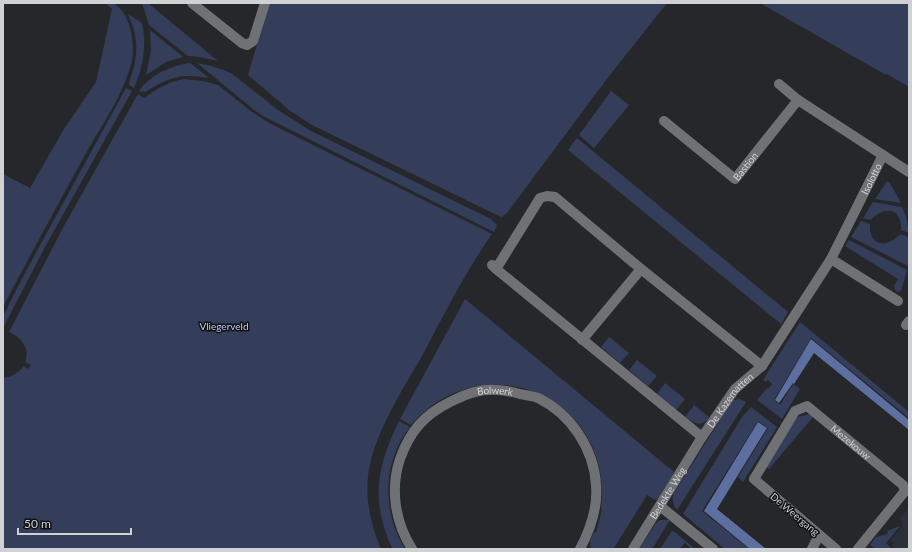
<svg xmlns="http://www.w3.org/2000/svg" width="912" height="552" viewBox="0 0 912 552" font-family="Lato,sans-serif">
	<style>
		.built { fill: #2b2f38 }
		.green { fill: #343e5a }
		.water { fill: #5d6fa0 }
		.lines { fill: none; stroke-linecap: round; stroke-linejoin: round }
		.minor { stroke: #6f7175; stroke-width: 10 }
		.labels { text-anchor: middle; stroke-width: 3; stroke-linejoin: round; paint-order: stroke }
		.street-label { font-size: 10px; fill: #d0d1d3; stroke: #0f1011 }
		.park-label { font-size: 10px; fill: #bccdfb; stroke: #0f1011 }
	</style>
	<rect width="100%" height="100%" fill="#26272a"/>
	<!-- built -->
	<path class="built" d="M 909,508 L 909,549 L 895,549 L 891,545 L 894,544 L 894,542 L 890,541 L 903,525 L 900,519 Z"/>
	<!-- green -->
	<g class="green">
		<path d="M 105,3 C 108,3 111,3 114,4 C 131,12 136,48 131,64 C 123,95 102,125 86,153 C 58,204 30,255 3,307 L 3,174 L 30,188 L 64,129 L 96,82 L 112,9 Z"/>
		<path d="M 142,3 L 148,3 L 218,61 L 200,57 L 188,56 L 149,25 Z"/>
		<path d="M 269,3 L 667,3 L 606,80 L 507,213 L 502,217 L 499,216 L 312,125 L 289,110 L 248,75 Z"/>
		<path d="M 760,3 L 909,3 L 909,87 L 887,74 L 886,75 Z"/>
		<path d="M 128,14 L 142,23 C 147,45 143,68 134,88 L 129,85 L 129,82 C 139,58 139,38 128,14 Z"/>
		<path d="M 150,30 L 183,57 L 166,62 L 146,75 L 151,51 Z"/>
		<path d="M 190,63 L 209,78 C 180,73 170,77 145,92 L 139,91 C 151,74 171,66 190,63 Z"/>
		<path d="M 197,63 L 212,66 L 231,73 L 278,110 L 311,131 L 491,219 L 497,225 L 494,232 L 263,116 L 253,109 Z"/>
		<path d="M 185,79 L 203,81 L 218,85 L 252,112 L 271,124 L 492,234 C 465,272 444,315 422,356 C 404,387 380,425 371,460 C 363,490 369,521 381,549 L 3,549 L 3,378 C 12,377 18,373 24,366 L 28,369 L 31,365 L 25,362 C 30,348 22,338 9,332 L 65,224 L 138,94 L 144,98 C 157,89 169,81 185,79 Z"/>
		<path d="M 126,88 L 132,91 L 45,247 L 3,328 L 3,316 L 25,273 Z"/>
		<path d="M 611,91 L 629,105 L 594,148 L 579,135 Z"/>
		<path d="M 577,138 L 788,312 L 781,324 L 568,150 Z"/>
		<path d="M 887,181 L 890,183 L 901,203 L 875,199 Z"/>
		<path d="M 873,202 L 902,207 L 906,216 L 909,233 L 901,230 C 901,227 901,223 900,220 C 895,205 878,211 871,220 L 863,218 Z"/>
		<path d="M 861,221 L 870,224 C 868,246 887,249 900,234 L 909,237 L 908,266 L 851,237 Z"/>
		<path d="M 849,240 L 907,270 L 901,291 L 897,292 L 895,290 L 894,286 L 898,279 L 845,246 Z"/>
		<path d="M 465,299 L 674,472 L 658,499 L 655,500 L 647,495 L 614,548 L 615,549 L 591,549 L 590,541 L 594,532 L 596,533 L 602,509 L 601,509 C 615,398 484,341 411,425 L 400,419 Z"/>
		<path d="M 800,322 L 909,412 L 909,418 L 811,338 L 774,400 L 780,405 L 793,384 L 800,389 L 782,419 L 757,400 L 767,388 L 768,389 L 772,384 L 768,380 L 766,382 L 763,380 Z"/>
		<path d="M 609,337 L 629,353 L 620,363 L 601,347 Z"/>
		<path d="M 637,360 L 657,376 L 648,386 L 629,370 Z"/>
		<path d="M 665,383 L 685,399 L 676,410 L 657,394 Z"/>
		<path d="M 739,399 L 746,402 L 677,510 C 673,505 672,501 673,494 L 733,400 Z"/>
		<path d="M 694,405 L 709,417 C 702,428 693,423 685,417 Z"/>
		<path d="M 751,407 L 777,427 L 743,482 L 738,477 L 768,428 L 758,421 L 702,511 L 749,549 L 725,549 L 683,514 L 742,417 Z"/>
		<path d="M 810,414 L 813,417 L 769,469 L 766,466 L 797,417 Z"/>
		<path d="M 399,421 L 410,427 C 382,462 382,512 405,549 L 393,549 L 392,548 C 370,499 377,467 399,421 Z"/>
		<path d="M 660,520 L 670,520 L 652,549 L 639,549 L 656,523 Z"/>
		<path d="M 900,526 L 886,543 L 892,549 L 875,549 L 870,545 L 876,537 L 888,534 L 887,531 Z"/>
		<path d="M 672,531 L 676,533 L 695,549 L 692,549 L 685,543 L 679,549 L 660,549 Z"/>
	</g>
	<!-- water -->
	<g class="water">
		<path d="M 811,339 L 909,420 L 909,430 L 814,353 L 794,384 L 793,383 L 779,403 L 775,400 Z"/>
		<path d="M 758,422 L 767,428 L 717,509 L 766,549 L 750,549 L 704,511 Z"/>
	</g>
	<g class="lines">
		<!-- minor -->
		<g class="minor">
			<path d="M 192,3 L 242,43 L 247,45 L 253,41 L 265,3"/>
			<path d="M 779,84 L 798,100"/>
			<path id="s1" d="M 664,121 L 735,179 L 798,100 L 909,172"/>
			<path d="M 831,259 L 898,301"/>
			<path id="s2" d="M 492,265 L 496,269 L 702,437 L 735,389 L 762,366 L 641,269 L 555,197 L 547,196 L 540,198 L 496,269"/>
			<path d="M 906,325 L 909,321"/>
			<path d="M 582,340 L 641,269"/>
			<path id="s3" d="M 762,366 L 831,259 L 883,155"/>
			<path d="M 660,506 L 713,549"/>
			<path id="s4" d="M 412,549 C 395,522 390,489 400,459 C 410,431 424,415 450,402 C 458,398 466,394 475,392 C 490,388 506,390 520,394 C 526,395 533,396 538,398 C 571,414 594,449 596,485 C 598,507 590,530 580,549"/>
			<path id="s5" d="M 633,549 L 702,437"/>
			<path d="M 812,549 L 819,535"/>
			<path id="s6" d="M 836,549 L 754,479 L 795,411 L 807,406 L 903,485 L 905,491 L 858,549"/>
		</g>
	</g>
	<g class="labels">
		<!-- street labels -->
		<g class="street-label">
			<text dy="4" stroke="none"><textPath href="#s1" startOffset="108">Bastion</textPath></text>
			<text dy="4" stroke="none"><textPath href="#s3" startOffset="217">Isolotto</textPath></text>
			<text dy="4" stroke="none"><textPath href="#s4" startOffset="219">Bolwerk</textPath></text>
			<text dy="4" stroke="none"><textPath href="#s2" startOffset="318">De Kazematten</textPath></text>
			<text dy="4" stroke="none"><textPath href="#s6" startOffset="257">Mezekouw</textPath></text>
			<text dy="4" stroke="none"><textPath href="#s5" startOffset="66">Bedekte Weg</textPath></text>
			<text transform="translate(795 514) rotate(40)" y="4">De Weergang</text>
		</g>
		<!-- park labels -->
		<g class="park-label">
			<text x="224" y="330">Vliegerveld</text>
		</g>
	</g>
	<!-- border -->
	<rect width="912" height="552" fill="none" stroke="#d0d1d3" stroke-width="8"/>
	<!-- scale -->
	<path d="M18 528v6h113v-6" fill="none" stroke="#d0d1d3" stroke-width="2"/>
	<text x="24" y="528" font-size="12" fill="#d0d1d3" stroke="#0f1011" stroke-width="3" paint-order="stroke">50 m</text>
</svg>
